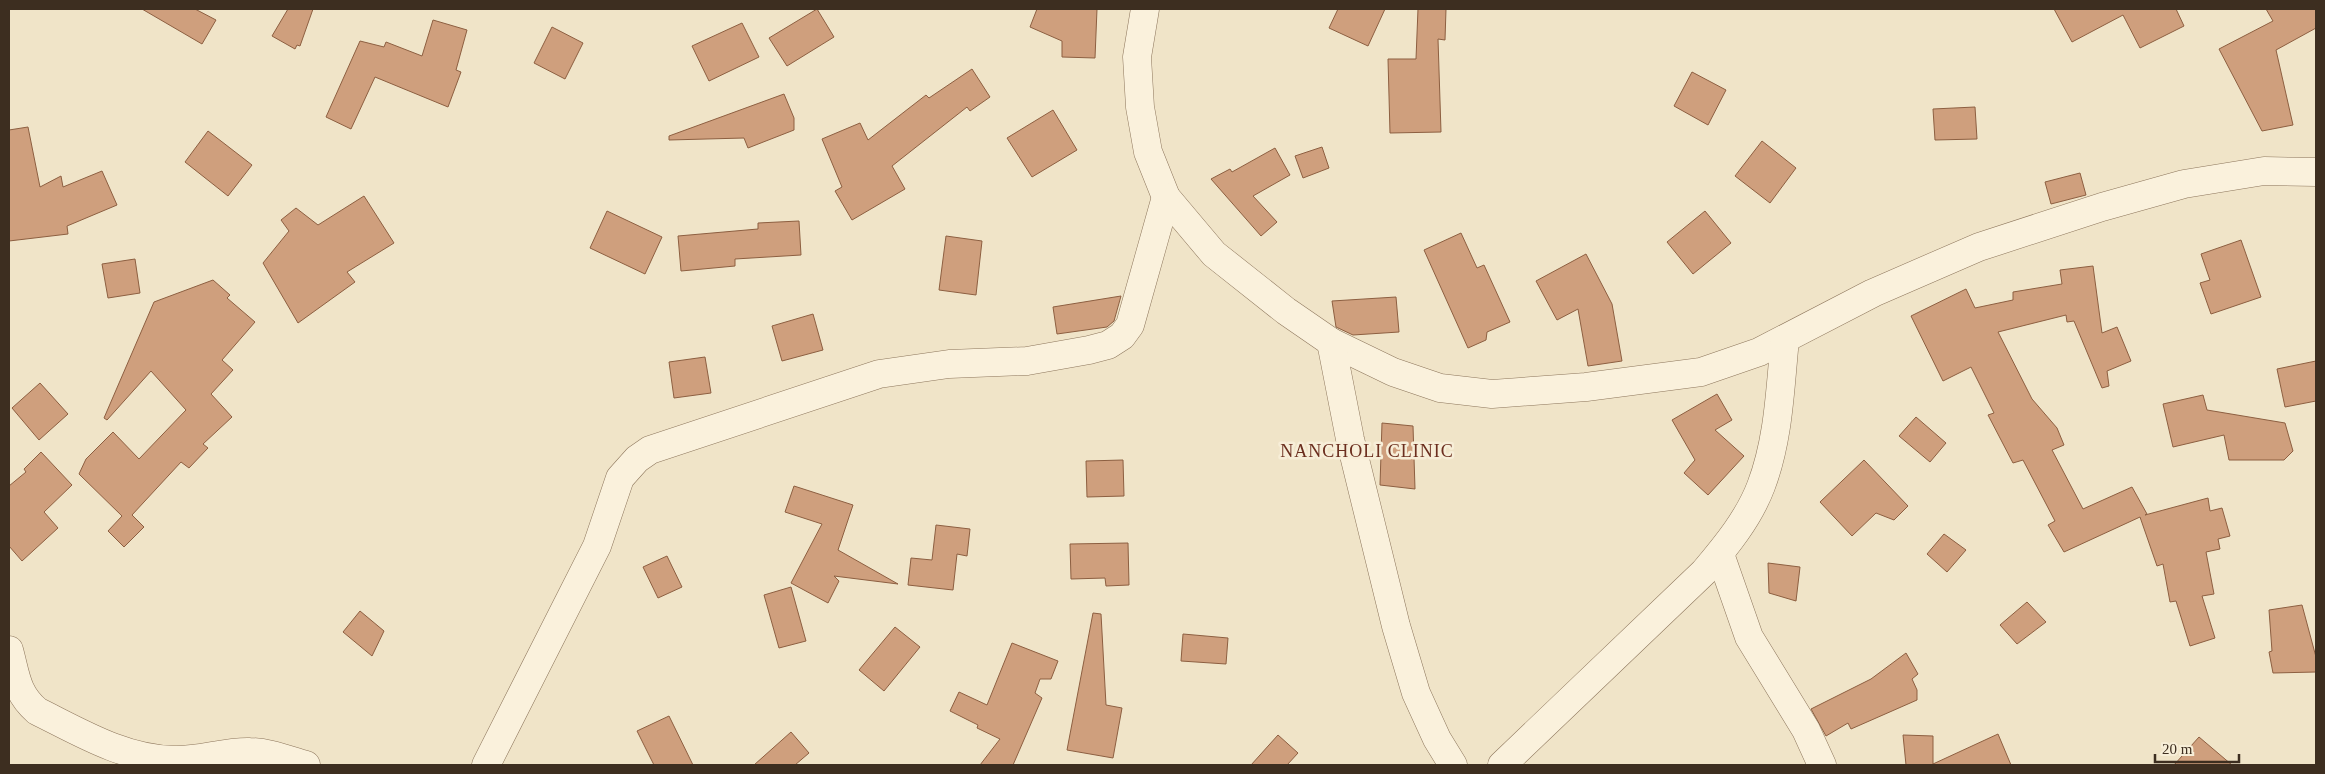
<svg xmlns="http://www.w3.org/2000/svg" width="2325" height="774" viewBox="0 0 2325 774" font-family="Georgia,serif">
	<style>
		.building { fill: #cf9f7d; stroke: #8d5f41 }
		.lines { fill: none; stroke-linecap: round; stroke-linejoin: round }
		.minor-casing { stroke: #8d765c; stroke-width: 29 }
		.minor { stroke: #faf1dc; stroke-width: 28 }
		.labels { text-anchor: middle; stroke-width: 5; stroke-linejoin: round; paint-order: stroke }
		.quarter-label { font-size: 18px; letter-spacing: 1px; fill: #6b2e1e; stroke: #f7eed8 }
	</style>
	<rect width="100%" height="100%" fill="#f0e4c8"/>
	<!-- building -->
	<g class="building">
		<path d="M 142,9 L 195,9 L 216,20 L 202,44 Z"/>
		<path d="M 288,9 L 313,9 L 300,46 L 297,45 L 295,49 L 272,36 Z"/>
		<path d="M 817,9 L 834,37 L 787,66 L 769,38 Z"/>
		<path d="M 1037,9 L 1097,9 L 1095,58 L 1062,57 L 1062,41 L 1030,27 Z"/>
		<path d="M 1338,9 L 1385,9 L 1368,46 L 1329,28 Z"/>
		<path d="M 1418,9 L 1446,9 L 1445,40 L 1438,39 L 1441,132 L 1390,133 L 1388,59 L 1416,59 Z"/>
		<path d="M 2054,9 L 2176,9 L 2184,26 L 2140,48 L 2123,15 L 2072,42 Z"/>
		<path d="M 2266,9 L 2316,9 L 2316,28 L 2276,50 L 2293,125 L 2262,131 L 2219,49 L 2273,21 Z"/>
		<path d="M 433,20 L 467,30 L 456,70 L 461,72 L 448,107 L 375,77 L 351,129 L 326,117 L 360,41 L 384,47 L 386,42 L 422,56 Z"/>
		<path d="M 742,23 L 759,57 L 709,81 L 692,46 Z"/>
		<path d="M 552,27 L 583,43 L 565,79 L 534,63 Z"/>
		<path d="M 972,69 L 990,97 L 970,111 L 967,107 L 892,166 L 905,189 L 852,220 L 835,191 L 842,187 L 822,139 L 860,123 L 868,140 L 926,95 L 929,98 Z"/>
		<path d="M 1692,72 L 1726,90 L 1708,125 L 1674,106 Z"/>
		<path d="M 784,94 L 794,118 L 794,130 L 748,148 L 744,138 L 669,140 L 669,136 Z"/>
		<path d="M 1975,107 L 1977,139 L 1935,140 L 1933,109 Z"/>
		<path d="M 1053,110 L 1077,150 L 1032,177 L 1007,138 Z"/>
		<path d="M 28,127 L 40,187 L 61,176 L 63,187 L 102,171 L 117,205 L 67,226 L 68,234 L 9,241 L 9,130 Z"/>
		<path d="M 208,131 L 252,165 L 228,196 L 185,162 Z"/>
		<path d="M 1762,141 L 1796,168 L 1770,203 L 1735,176 Z"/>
		<path d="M 1322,147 L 1329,168 L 1303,178 L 1295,156 Z"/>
		<path d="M 1275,148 L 1290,175 L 1253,196 L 1277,222 L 1261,236 L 1211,179 L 1230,169 L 1232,172 Z"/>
		<path d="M 2080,173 L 2086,195 L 2051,204 L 2045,182 Z"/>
		<path d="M 364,196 L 394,243 L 347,272 L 355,282 L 298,323 L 263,263 L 289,231 L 281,220 L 296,208 L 318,225 Z"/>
		<path d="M 607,211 L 662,237 L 645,274 L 590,248 Z"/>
		<path d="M 1705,211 L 1731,243 L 1693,274 L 1667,242 Z"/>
		<path d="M 799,221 L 801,255 L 735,259 L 735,266 L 681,271 L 678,236 L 758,229 L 758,223 Z"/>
		<path d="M 1461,233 L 1477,268 L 1484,265 L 1510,322 L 1487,332 L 1486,340 L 1468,348 L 1424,250 Z"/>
		<path d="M 946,236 L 982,241 L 976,295 L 939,290 Z"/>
		<path d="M 2241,240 L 2261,297 L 2211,314 L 2200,283 L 2210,280 L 2201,254 Z"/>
		<path d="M 1586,254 L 1612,304 L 1622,361 L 1588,366 L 1578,309 L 1557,320 L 1536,281 Z"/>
		<path d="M 135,259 L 140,293 L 108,298 L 102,264 Z"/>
		<path d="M 2093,266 L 2102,333 L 2117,327 L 2131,361 L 2107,371 L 2109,386 L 2102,388 L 2074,321 L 2067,322 L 2066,315 L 1998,332 L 2032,399 L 2057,428 L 2064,445 L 2052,450 L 2083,509 L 2132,487 L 2147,514 L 2145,515 L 2208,498 L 2210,511 L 2222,508 L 2230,536 L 2218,539 L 2220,549 L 2206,552 L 2214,594 L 2202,596 L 2215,638 L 2190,646 L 2176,601 L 2170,602 L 2163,564 L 2157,566 L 2140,517 L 2064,552 L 2048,525 L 2055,521 L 2023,460 L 2013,463 L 1988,415 L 1994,413 L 1971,367 L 1943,381 L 1911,316 L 1966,289 L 1975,308 L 2013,300 L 2013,292 L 2062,284 L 2060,270 Z"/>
		<path d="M 213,280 L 230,295 L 227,298 L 255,322 L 222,360 L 233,370 L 211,394 L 232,417 L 203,444 L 208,448 L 189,468 L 181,462 L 132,515 L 144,527 L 124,547 L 108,531 L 122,516 L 79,474 L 86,459 L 113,432 L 139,459 L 186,410 L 151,371 L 107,420 L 104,418 L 154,302 Z"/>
		<path d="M 1121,296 L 1114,321 L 1107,327 L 1057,334 L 1053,307 Z"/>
		<path d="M 1396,297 L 1399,332 L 1353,335 L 1336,327 L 1332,301 Z"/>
		<path d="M 813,314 L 823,350 L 782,361 L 772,326 Z"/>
		<path d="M 705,357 L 711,393 L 674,398 L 669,362 Z"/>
		<path d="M 2316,361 L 2316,401 L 2285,407 L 2277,369 Z"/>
		<path d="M 40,383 L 68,414 L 39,440 L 12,408 Z"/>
		<path d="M 1717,394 L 1732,420 L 1715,430 L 1744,456 L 1708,495 L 1684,473 L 1695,460 L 1672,420 Z"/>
		<path d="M 2203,395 L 2207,410 L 2285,423 L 2293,451 L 2284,460 L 2229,460 L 2224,435 L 2173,447 L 2163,404 Z"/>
		<path d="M 1916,417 L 1946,443 L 1930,462 L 1899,436 Z"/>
		<path d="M 1382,423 L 1413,426 L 1415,489 L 1380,485 Z"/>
		<path d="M 41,452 L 72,485 L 44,512 L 58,528 L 22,561 L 9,546 L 9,486 L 26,472 L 24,469 Z"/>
		<path d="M 1123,460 L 1124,496 L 1087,497 L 1086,461 Z"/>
		<path d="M 1864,460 L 1908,506 L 1894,520 L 1876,513 L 1852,536 L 1820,502 Z"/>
		<path d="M 794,486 L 853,505 L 838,550 L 898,584 L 834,576 L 839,581 L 828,603 L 791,583 L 822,524 L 785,512 Z"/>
		<path d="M 936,525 L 970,529 L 967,556 L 957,554 L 953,590 L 908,585 L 911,558 L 932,560 Z"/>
		<path d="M 1944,534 L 1966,550 L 1947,572 L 1927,554 Z"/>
		<path d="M 1128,543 L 1129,585 L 1106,586 L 1105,578 L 1071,579 L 1070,544 Z"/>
		<path d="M 667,556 L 682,587 L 658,598 L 643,567 Z"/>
		<path d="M 1768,563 L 1800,567 L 1796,601 L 1769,593 Z"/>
		<path d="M 791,587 L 806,641 L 779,648 L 764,595 Z"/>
		<path d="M 2027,602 L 2046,622 L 2017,644 L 2000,625 Z"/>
		<path d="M 2302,605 L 2316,657 L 2316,672 L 2273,673 L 2269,652 L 2272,651 L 2269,610 Z"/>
		<path d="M 360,611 L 384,631 L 372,656 L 343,632 Z"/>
		<path d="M 1093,613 L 1101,614 L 1106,705 L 1122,708 L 1113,758 L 1067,750 Z"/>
		<path d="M 895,627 L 920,647 L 884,691 L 859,670 Z"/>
		<path d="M 1183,634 L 1228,638 L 1226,664 L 1181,661 Z"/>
		<path d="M 1012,643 L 1058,661 L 1051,679 L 1040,679 L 1035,693 L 1042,698 L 1013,765 L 980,765 L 1000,739 L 977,728 L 978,725 L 950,711 L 959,692 L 987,705 Z"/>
		<path d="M 1906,653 L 1918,674 L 1912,679 L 1917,690 L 1917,700 L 1851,729 L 1848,723 L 1826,736 L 1811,709 L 1871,679 Z"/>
		<path d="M 669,716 L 693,765 L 654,765 L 637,731 Z"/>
		<path d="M 791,732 L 809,753 L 795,765 L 754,765 Z"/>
		<path d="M 1998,734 L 2011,765 L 1906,765 L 1903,735 L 1933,736 L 1933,764 Z"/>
		<path d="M 1278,735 L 1298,753 L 1287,765 L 1251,765 Z"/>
		<path d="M 2199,737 L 2232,765 L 2174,765 Z"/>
	</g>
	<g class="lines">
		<defs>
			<g id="minor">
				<path d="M 1145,9 L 1137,57 L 1140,107 L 1148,152 L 1166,197 L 1214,254 L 1286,311 L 1331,342 L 1393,372 L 1440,388 L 1492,394 L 1586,387 L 1701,372 L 1759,352 L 1873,293 L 1979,247 L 2102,207 L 2184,184 L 2264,171 L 2316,172"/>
				<path d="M 1331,342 L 1350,439 L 1396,626 L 1416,693 L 1437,739 L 1453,765"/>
				<path d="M 1720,554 L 1749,637 L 1806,730 L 1822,765"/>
				<path d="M 9,650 C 16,675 16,693 37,711 C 81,733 124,759 174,760 C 199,761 225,751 250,752 C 269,752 288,760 306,765"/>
				<path d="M 486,765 L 597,546 L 620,478 L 637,459 L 650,450 L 879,374 L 949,364 L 1027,361 L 1089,350 L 1108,345 L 1122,336 L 1130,325 L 1166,197"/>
				<path d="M 1502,765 L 1704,572 C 1726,546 1749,518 1761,486 C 1779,439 1780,388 1785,339"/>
			</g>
		</defs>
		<!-- minor casing -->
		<use href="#minor" class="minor-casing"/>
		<!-- minor -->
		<use href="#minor" class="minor"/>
	</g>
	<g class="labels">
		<!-- quarter labels -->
		<g class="quarter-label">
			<text x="1367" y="457">NANCHOLI CLINIC</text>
		</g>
	</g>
	<!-- border -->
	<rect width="2325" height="774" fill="none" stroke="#3d2e20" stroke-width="20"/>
	<!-- scale -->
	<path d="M2155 754v8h84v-8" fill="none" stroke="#3d2e20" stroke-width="2.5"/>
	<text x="2162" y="754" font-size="15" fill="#3d2e20" stroke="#f7eed8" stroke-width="4" paint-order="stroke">20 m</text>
</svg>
